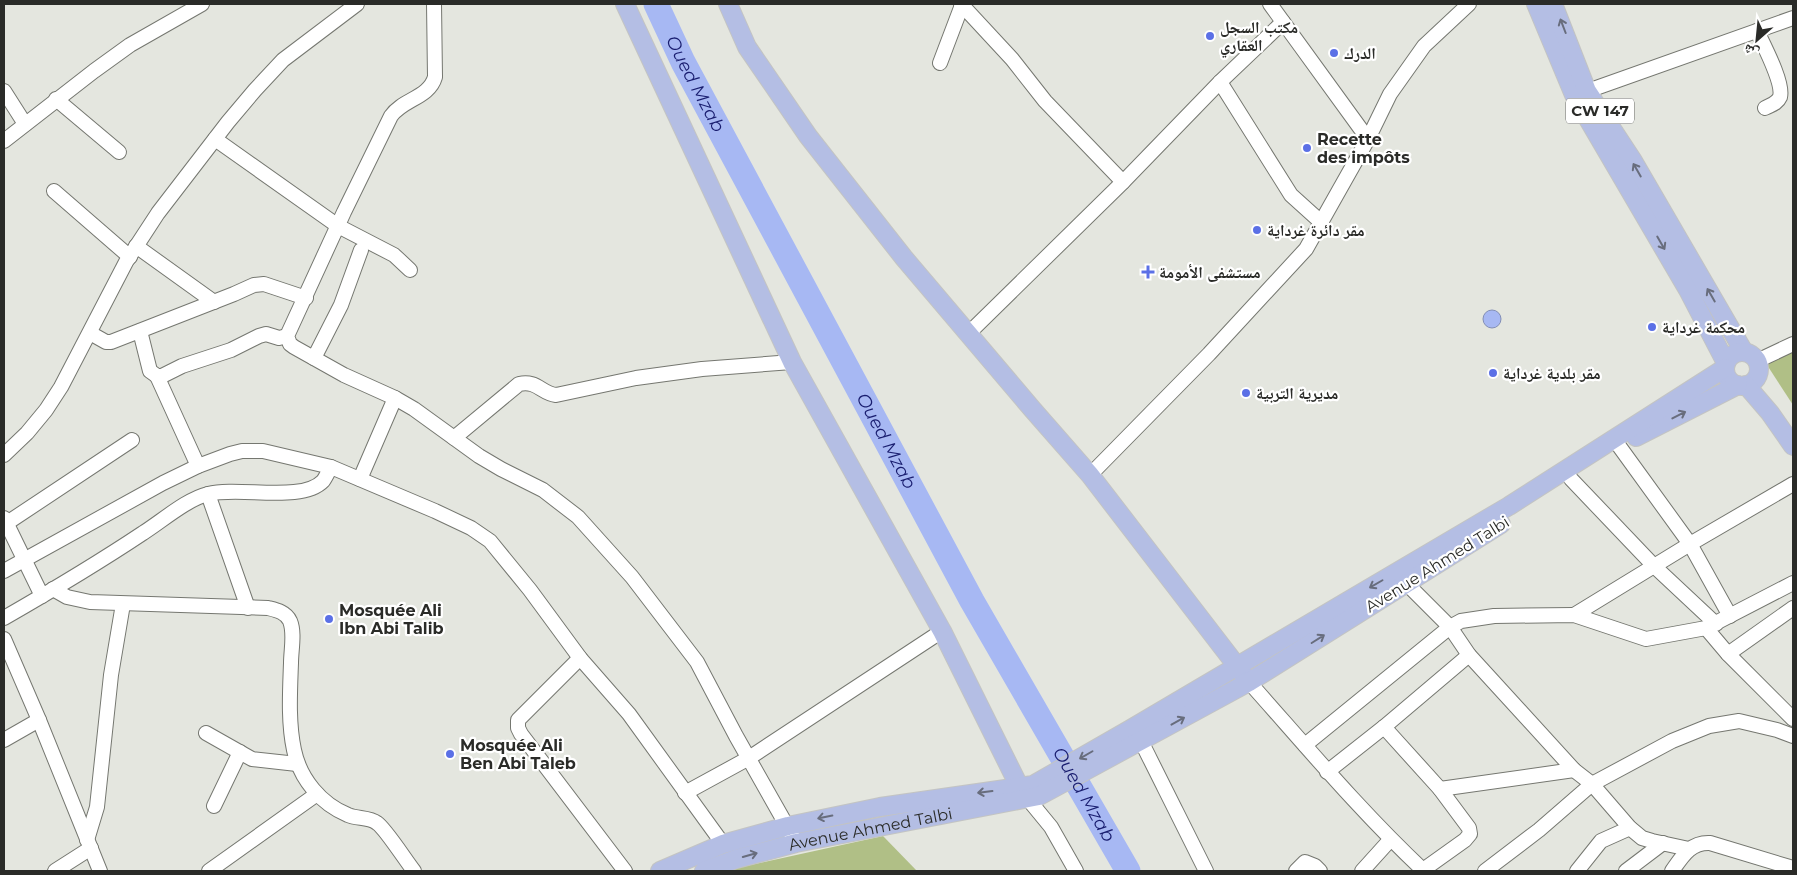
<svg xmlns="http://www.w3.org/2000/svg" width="1797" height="875" viewBox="0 0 1797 875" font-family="Montserrat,'Noto Naskh Arabic',sans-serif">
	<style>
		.green { fill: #b0bf86 }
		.water { fill: #a7b8f3; stroke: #828eb6 }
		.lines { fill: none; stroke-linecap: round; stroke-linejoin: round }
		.river { stroke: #a7b8f3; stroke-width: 25 }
		.minor-casing { stroke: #757770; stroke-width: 16 }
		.major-casing { stroke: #c3c4c3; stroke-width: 20 }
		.minor { stroke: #fff; stroke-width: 14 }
		.major { stroke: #b4bee4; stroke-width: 18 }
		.oneway { stroke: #686d7d }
		.poi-dot { fill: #5b70e6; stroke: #fff; stroke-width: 2 }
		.labels { text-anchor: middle; stroke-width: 4.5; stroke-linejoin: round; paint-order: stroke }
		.shield { fill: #fff; stroke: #6a6b68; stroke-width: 1 }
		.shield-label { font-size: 15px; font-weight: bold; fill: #2a2b28 }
		.poi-label { font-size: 16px; font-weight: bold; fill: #2a2b28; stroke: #fff; text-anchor: start }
		.street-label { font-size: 16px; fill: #2a2b28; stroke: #fff }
		.water-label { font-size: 18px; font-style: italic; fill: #191d6f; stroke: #fff }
	</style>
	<rect width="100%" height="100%" fill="#e4e6df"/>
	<!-- green -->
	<g class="green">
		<path d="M 1793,350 L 1793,405 L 1767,365 Z"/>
		<path d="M 883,836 L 917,871 L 723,871 Z"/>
	</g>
	<!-- water -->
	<circle class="water" cx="1492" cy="319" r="9"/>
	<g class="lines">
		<!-- river -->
		<path class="river" id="s1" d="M 656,4 L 683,62 L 972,601 L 1128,871"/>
		<defs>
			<g id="minor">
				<path d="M 434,4 L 435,77 C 429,98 403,99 391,116 L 344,212 L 287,336 L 290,344 L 294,347 L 344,375 L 395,398 L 414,409 L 479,456 L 501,469 L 543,490 L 578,517 L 632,577 L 697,662 L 736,736 L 792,835"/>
				<path d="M 961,4 L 1012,59 L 1045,101 L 1123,182"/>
				<path d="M 1270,4 L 1368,139"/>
				<path d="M 1757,31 C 1763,44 1784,83 1780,97 C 1777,104 1770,105 1765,108"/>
				<path d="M 940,63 L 962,5"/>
				<path d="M 1220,82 L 1291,195 L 1322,223"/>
				<path d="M 4,91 L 25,124"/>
				<path d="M 1579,94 L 1793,18"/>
				<path d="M 56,99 L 119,152"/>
				<path d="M 215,139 L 338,226 L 394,255 L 410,270"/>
				<path d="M 4,141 L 94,71 L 130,45 L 202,4"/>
				<path d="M 54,191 L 130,257"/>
				<path d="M 136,246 L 214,302"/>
				<path d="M 140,331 L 150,371 L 157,376 L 162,376 L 182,366 L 231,350 L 259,336 L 266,334 L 279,338 L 287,336"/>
				<path d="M 90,333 L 106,342 L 111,342 L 234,294 L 254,285 L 264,284 L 306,298"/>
				<path d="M 969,333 L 1123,182 L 1220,82 L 1283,22"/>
				<path d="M 314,358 L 341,305 L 361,250"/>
				<path d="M 1757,361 L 1793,344"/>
				<path d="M 157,376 L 198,466"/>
				<path d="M 454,438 L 519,384 C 537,380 541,393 556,395 L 636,378 L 702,369 L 792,362"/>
				<path d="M 1619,446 L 1690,544 L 1730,616"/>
				<path d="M 4,455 L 27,433 L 46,410 L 61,387 L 126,262 L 158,213 L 228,122 L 255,90 L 283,60 L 357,4"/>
				<path d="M 1090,475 L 1209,354 L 1306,249 L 1368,139 L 1390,94 L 1424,46 L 1469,4"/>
				<path d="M 360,479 L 395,398"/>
				<path d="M 1571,479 L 1654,566 L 1716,624"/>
				<path d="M 208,494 L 248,608"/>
				<path d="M 4,518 L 42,596"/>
				<path d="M 7,523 L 132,440"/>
				<path d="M 4,571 L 163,483 L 198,466 L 230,454 L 242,451 L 263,451 L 331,467 L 435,511 L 471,528 L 490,541 L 530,590 L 580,658 L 629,714 L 723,844"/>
				<path d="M 1407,584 L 1450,627 L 1469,655 L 1574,770 L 1592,784 L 1630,828 L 1642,838 L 1652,841 L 1689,849"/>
				<path d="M 53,589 L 67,597 L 90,602 L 268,608 C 276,610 286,612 290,621 C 295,633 291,650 291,663 C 290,691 288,722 294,750 C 300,779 321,804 348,815 C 357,819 369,817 377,823 C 385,828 406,861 414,871"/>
				<path d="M 1574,615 L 1690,544 L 1793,484"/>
				<path d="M 4,618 C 51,591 98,563 143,533 C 162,521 187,499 208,494 C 239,486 302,503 323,481 C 326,477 328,472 331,467"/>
				<path d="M 1706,628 L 1728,654 L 1793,719"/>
				<path d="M 4,639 L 39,720 L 100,871"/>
				<path d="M 1728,654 L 1793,608"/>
				<path d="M 580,658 L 518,720 L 518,728 L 521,734 L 625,871"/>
				<path d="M 1249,682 C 1306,746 1361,812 1424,871"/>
				<path d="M 1384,727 L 1440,789 L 1469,828 L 1470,834 L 1465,840 L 1423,870"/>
				<path d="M 206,733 L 252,759 L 297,764"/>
				<path d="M 4,740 L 39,720"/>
				<path d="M 1141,741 L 1206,871"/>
				<path d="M 1305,745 L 1450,627 L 1461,621 L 1494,616 L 1574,615 L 1646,639 L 1706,628 L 1793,583"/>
				<path d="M 1327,772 L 1384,727 L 1469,655"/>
				<path d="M 1440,789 L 1574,770"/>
				<path d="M 685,793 L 749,758 L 942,631"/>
				<path d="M 1028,799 L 1051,827 L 1076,871"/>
				<path d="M 214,806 L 240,752"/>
				<path d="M 87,840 L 97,807 L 111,675 L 123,604"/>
				<path d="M 55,871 L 91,848"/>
				<path d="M 209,871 L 317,794"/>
				<path d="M 1296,871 L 1305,862 L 1315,866 L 1320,871"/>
				<path d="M 1362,871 L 1390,840"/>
				<path d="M 1485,871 L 1539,830 L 1592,784 L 1672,741 L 1709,726 L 1739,721 L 1777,730 L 1793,736"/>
				<path d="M 1577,871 L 1601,841 L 1630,828"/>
				<path d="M 1626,871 L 1663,843"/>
				<path d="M 1672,871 C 1682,857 1690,842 1710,843 L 1793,868"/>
			</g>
			<g id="major">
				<path d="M 625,4 L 792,362 L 942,631 L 1020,788 L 1026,796"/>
				<path d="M 728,4 L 747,47 L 808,136 L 904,258 L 1033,410 L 1090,475 L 1243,674"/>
				<path d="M 1536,4 L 1574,95 L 1688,290 L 1726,363"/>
				<path d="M 1553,4 L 1587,91 L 1633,161 L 1744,352"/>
				<circle cx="1742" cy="369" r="17"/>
				<path d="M 1746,385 L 1770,413 L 1793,446"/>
				<path d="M 1636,437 L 1738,385"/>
				<path d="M 660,871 L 723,844 L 788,826 L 880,807 L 1033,785 L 1129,730 L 1509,506 L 1725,368"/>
				<path id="s2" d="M 704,871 L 736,859 L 796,843 L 1039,796 L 1249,682 L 1501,524"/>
			</g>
		</defs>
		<!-- minor casing -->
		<use href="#minor" class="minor-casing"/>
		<!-- major casing -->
		<use href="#major" class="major-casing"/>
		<!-- minor -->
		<use href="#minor" class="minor"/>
		<!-- major -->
		<use href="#major" class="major"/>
	</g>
	<!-- one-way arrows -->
	<defs><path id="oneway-shaft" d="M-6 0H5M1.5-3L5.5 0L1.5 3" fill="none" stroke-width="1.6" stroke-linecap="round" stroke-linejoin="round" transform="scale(1.25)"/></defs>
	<g class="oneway">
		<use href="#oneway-shaft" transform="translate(1563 26) rotate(-111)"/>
		<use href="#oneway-shaft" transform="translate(1637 170) rotate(-120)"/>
		<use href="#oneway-shaft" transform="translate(1661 243) rotate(60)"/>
		<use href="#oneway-shaft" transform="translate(1711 295) rotate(-120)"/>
		<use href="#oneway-shaft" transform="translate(1679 415) rotate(-27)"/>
		<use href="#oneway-shaft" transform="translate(1376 584) rotate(150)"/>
		<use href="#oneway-shaft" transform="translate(1318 639) rotate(-32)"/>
		<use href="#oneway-shaft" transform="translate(1178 721) rotate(-29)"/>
		<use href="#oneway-shaft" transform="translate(1086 755) rotate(150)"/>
		<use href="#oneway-shaft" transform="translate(985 792) rotate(173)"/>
		<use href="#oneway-shaft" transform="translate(825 817) rotate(169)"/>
		<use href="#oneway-shaft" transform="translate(750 855) rotate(-16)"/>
	</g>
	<!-- markers -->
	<g class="poi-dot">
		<circle cx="1210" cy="36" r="5"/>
		<circle cx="1334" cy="53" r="5"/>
		<circle cx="1307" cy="148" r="5"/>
		<circle cx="1257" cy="230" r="5"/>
		<path d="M1145.5 264.5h5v5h5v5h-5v5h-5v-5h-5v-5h5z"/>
		<circle cx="1652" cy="327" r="5"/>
		<circle cx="1493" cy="373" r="5"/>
		<circle cx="1246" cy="393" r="5"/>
		<circle cx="329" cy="619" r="5"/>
		<circle cx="450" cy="754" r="5"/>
	</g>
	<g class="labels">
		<!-- shield labels -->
		<rect class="shield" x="1566" y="98.5" width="68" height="25" rx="4"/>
		<g class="shield-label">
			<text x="1600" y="116">CW 147</text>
		</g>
		<!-- poi labels -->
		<g class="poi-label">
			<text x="1220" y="33">مكتب السجل<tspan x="1220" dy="18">العقاري</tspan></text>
			<text x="1344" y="59">الدرك</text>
			<text x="1317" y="145">Recette<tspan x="1317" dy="18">des impôts</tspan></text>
			<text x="1267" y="236">مقر دائرة غرداية</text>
			<text x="1159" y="278">مستشفى الأمومة</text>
			<text x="1662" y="333">محكمة غرداية</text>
			<text x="1503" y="379">مقر بلدية غرداية</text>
			<text x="1256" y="399">مديرية التربية</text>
			<text x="339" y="616">Mosquée Ali<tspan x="339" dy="18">Ibn Abi Talib</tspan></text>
			<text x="460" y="751">Mosquée Ali<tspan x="460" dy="18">Ben Abi Taleb</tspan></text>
		</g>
		<!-- street labels -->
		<g class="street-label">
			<text transform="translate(1437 564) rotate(-32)" y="6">Avenue Ahmed Talbi</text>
			<text dy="6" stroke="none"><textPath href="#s2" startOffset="172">Avenue Ahmed Talbi</textPath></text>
		</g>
		<!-- water labels -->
		<g class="water-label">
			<text dy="6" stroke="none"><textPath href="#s1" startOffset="89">Oued Mzab</textPath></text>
			<text dy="6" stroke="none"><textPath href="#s1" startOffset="494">Oued Mzab</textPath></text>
			<text dy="6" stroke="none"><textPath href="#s1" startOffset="899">Oued Mzab</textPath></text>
		</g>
	</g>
	<!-- border -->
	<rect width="1797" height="875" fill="none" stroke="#2a2b28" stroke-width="10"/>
	<!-- north arrow -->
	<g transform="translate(1757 40) rotate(207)" stroke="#ffffff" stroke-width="4" paint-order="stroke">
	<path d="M0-4L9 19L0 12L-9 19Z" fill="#2a2b28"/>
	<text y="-8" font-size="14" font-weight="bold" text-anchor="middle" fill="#2a2b28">ش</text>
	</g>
</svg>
